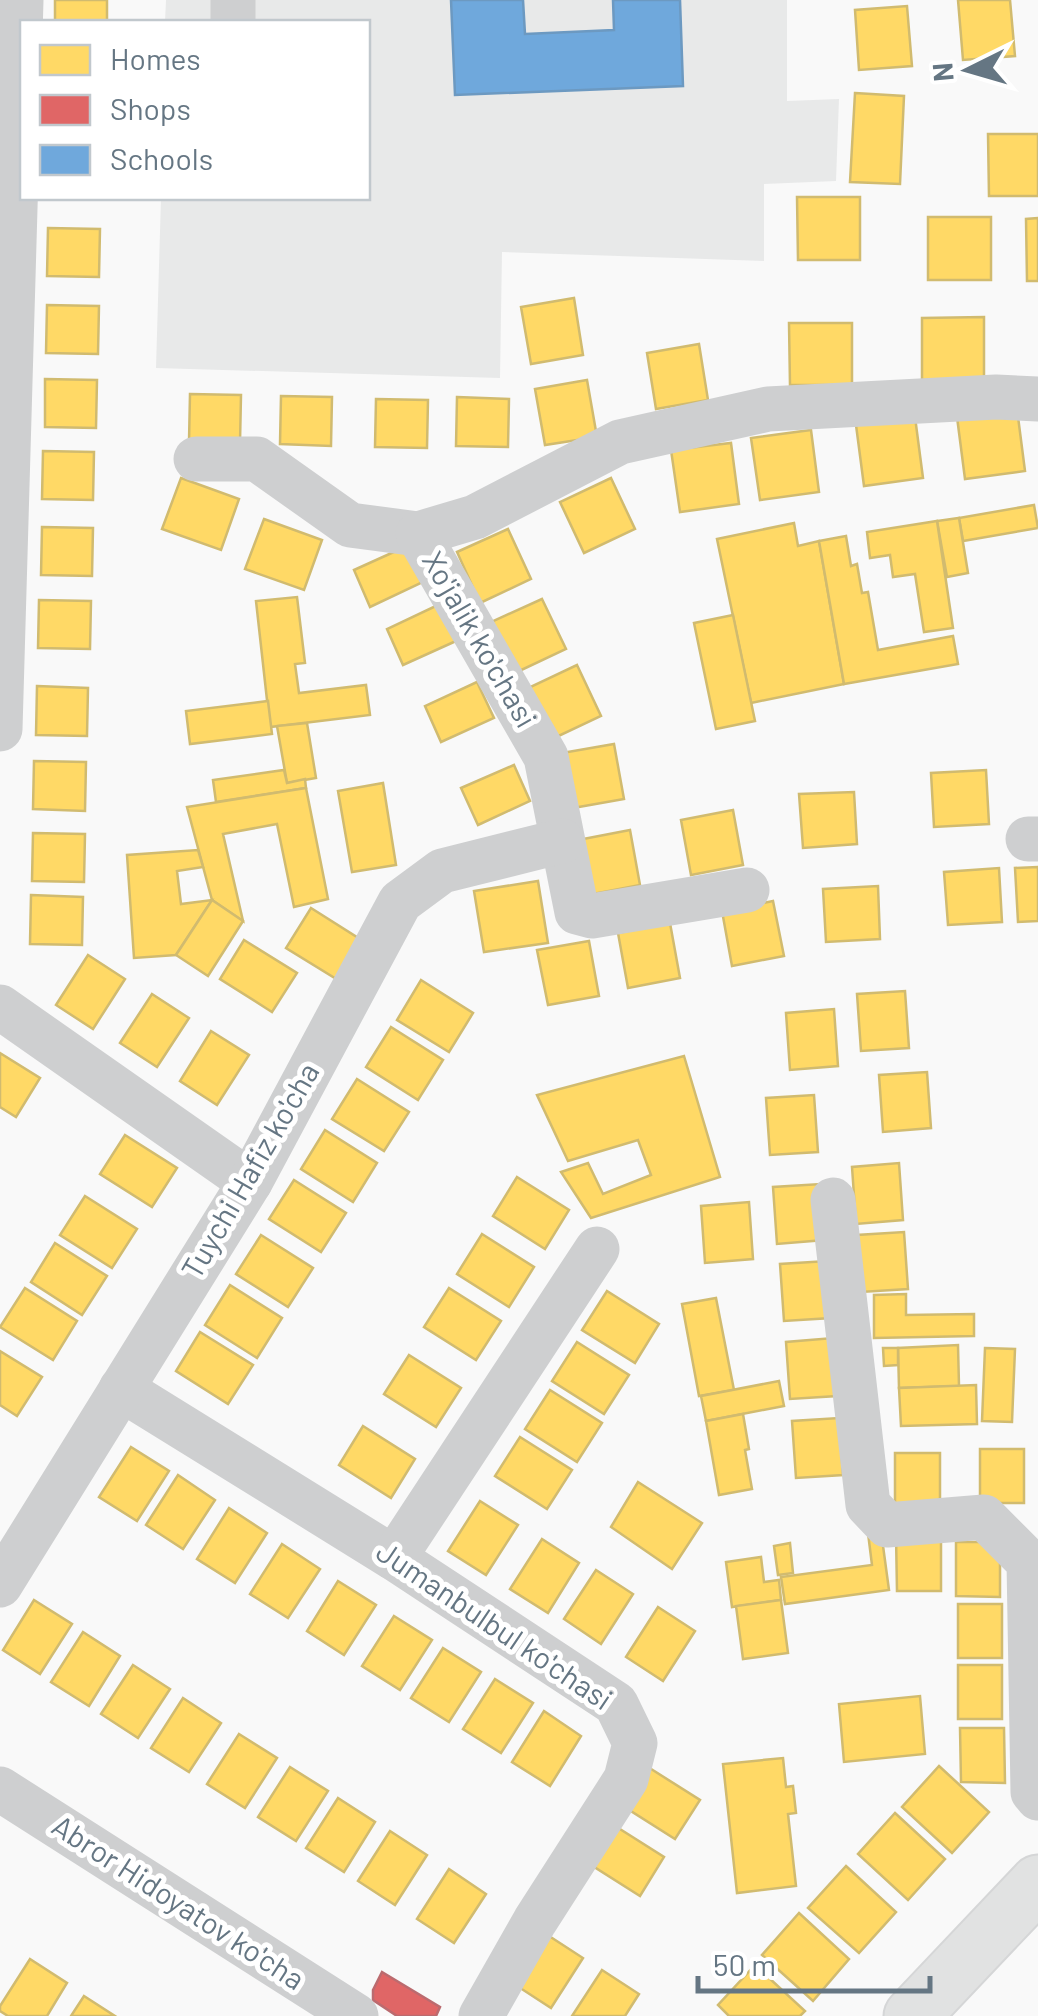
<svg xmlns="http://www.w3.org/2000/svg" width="1038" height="2016" viewBox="0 0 1038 2016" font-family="Barlow,sans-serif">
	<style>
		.built { fill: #e8e9e9 }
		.homes { fill: #ffd966; stroke: #d1bb6f; stroke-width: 2.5 }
		.shops { fill: #e06666; stroke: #bb6b6f; stroke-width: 2.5 }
		.schools { fill: #6fa8dc; stroke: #6c99c1; stroke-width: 2.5 }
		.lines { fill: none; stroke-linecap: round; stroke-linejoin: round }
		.major-casing { stroke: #d5d6d7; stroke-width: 59 }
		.minor { stroke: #cecfd0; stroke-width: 45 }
		.major { stroke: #e1e2e2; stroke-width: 55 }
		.labels { text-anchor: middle; stroke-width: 10; stroke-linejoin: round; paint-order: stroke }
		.street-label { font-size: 30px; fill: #657683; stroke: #fff }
	</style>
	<rect width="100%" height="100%" fill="#f9f9f9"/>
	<!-- built -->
	<path class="built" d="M 166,0 L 787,0 L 787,101 L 839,99 L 836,181 L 764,184 L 764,261 L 502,252 L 500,378 L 156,368 L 161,198 L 368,198 L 368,22 L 165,22 Z"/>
	<!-- homes -->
	<g class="homes">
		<rect x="55" y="0" width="52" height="22"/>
		<path d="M 958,0 L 1010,0 L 1015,56 L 963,60 Z"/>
		<path d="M 907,6 L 912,66 L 859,70 L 855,10 Z"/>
		<path d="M 855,93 L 904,96 L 900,184 L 850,182 Z"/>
		<path d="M 988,134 L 1038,134 L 1038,196 L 989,196 Z"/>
		<path d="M 797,197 L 860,197 L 860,260 L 798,260 Z"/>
		<rect x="928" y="217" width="63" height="63"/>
		<path d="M 1038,218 L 1038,281 L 1027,281 L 1026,219 Z"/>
		<path d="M 48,228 L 100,229 L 99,277 L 47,276 Z"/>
		<path d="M 574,298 L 583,355 L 531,364 L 521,307 Z"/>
		<path d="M 47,305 L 99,306 L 98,354 L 46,353 Z"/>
		<path d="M 984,317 L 984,380 L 922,380 L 922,318 Z"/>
		<path d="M 789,323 L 852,323 L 852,385 L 790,385 Z"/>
		<path d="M 699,344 L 708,400 L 656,409 L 647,353 Z"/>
		<path d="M 45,379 L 97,380 L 96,428 L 45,427 Z"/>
		<path d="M 587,380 L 597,437 L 545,445 L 535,389 Z"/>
		<path d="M 190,394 L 241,395 L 240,443 L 189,442 Z"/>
		<path d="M 281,396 L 332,397 L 331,446 L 280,444 Z"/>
		<path d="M 457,397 L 509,399 L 508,447 L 456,446 Z"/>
		<path d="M 376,399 L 428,400 L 427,448 L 375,447 Z"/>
		<path d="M 1017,409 L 1025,471 L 965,479 L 957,417 Z"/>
		<path d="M 915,417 L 923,478 L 864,486 L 856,425 Z"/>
		<path d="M 811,430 L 819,492 L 760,500 L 751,438 Z"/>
		<path d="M 731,443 L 739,504 L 680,512 L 671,450 Z"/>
		<path d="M 43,451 L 94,452 L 93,500 L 42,499 Z"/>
		<path d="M 181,478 L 239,499 L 221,550 L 162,529 Z"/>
		<path d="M 611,478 L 635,529 L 584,553 L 560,502 Z"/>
		<path d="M 1034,505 L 1038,528 L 963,541 L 959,518 Z"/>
		<path d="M 959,518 L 968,573 L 947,577 L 937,521 Z"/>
		<path d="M 264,519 L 322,540 L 304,590 L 245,569 Z"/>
		<path d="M 937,521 L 953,628 L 924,632 L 915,574 L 893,577 L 890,555 L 870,558 L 867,532 Z"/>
		<path d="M 794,523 L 798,546 L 819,541 L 844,684 L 751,703 L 717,539 Z"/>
		<path d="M 42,527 L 93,528 L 92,576 L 41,575 Z"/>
		<path d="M 508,529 L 531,579 L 480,603 L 457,552 Z"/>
		<path d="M 846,536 L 851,566 L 857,564 L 862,593 L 868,592 L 878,650 L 953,636 L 958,664 L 844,684 L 819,541 Z"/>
		<path d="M 407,546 L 423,582 L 370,607 L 354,570 Z"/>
		<path d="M 297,597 L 305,663 L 295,664 L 299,693 L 366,685 L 370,715 L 270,727 L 256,601 Z"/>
		<path d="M 542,599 L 566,649 L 515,673 L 491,622 Z"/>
		<path d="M 39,600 L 91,601 L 90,649 L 38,648 Z"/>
		<path d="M 440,604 L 456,641 L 403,665 L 387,629 Z"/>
		<path d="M 733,615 L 755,721 L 716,729 L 694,623 Z"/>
		<path d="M 577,665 L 601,716 L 550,740 L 526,689 Z"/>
		<path d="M 477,682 L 494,718 L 441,742 L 425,706 Z"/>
		<path d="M 37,686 L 88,688 L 87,736 L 36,735 Z"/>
		<path d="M 268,701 L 272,734 L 190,744 L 186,711 Z"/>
		<path d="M 307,723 L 316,778 L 287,783 L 277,726 Z"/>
		<path d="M 614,744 L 624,799 L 573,808 L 562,753 Z"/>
		<path d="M 34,761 L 86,762 L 85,811 L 33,809 Z"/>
		<path d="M 514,765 L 530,801 L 478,825 L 461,788 Z"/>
		<path d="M 284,770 L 287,783 L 305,779 L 306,788 L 216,802 L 213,780 Z"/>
		<path d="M 986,770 L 989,824 L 934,827 L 931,773 Z"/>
		<path d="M 383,783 L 396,865 L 352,872 L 338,791 Z"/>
		<path d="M 306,788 L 328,899 L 294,907 L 277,824 L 223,834 L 243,921 L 212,900 L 187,807 Z"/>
		<path d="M 854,792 L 857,844 L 803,848 L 799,794 Z"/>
		<path d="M 733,810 L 743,865 L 691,875 L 681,820 Z"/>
		<path d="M 630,830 L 640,885 L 588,895 L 578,840 Z"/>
		<path d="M 33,833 L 85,834 L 84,882 L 32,881 Z"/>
		<path d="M 198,850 L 203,867 L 177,871 L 181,904 L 212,900 L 176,955 L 134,958 L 127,855 Z"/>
		<path d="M 1038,867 L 1038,921 L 1018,922 L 1015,868 Z"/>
		<path d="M 999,868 L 1002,922 L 948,925 L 944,872 Z"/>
		<path d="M 538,881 L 548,943 L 484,952 L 474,891 Z"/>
		<path d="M 878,886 L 880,939 L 826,942 L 823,889 Z"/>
		<path d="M 31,895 L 83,897 L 82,945 L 30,944 Z"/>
		<path d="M 212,900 L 243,921 L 208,976 L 176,955 Z"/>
		<path d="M 773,901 L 784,956 L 732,966 L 722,911 Z"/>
		<path d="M 311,908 L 363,941 L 338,980 L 286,948 Z"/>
		<path d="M 670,923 L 680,978 L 628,988 L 618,933 Z"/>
		<path d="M 244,940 L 297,973 L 272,1012 L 220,979 Z"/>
		<path d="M 589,941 L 599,996 L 548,1005 L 537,950 Z"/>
		<path d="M 88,955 L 125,979 L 93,1029 L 56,1005 Z"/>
		<path d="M 421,980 L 473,1013 L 449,1052 L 397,1020 Z"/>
		<path d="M 905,991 L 909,1048 L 861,1051 L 857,994 Z"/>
		<path d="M 152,994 L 189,1018 L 157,1067 L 120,1043 Z"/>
		<path d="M 834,1009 L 838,1066 L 790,1070 L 786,1013 Z"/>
		<path d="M 391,1027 L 443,1060 L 418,1100 L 366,1067 Z"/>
		<path d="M 211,1031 L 249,1055 L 217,1105 L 180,1081 Z"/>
		<path d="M 0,1053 L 40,1078 L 16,1117 L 0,1107 Z"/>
		<path d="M 684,1056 L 720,1177 L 591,1218 L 561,1172 L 588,1163 L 603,1194 L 651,1175 L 638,1140 L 568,1161 L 537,1095 Z"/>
		<path d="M 927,1072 L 931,1128 L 883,1132 L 879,1075 Z"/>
		<path d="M 357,1079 L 409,1112 L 384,1151 L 332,1119 Z"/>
		<path d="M 814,1095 L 818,1152 L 770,1155 L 766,1098 Z"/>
		<path d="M 325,1130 L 377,1163 L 353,1202 L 301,1169 Z"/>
		<path d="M 125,1135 L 177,1168 L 152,1207 L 100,1174 Z"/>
		<path d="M 899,1163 L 903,1220 L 856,1224 L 852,1167 Z"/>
		<path d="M 517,1177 L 569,1210 L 545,1249 L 493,1216 Z"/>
		<path d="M 294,1180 L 346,1213 L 321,1252 L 269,1219 Z"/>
		<path d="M 821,1184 L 824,1240 L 777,1244 L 773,1187 Z"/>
		<path d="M 85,1196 L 137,1229 L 112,1268 L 60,1235 Z"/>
		<path d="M 749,1202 L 753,1259 L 705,1263 L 701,1206 Z"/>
		<path d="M 904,1232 L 908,1289 L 861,1292 L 857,1235 Z"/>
		<path d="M 482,1234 L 534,1267 L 509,1307 L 457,1274 Z"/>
		<path d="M 261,1235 L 313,1268 L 288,1307 L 236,1274 Z"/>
		<path d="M 55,1243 L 107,1276 L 82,1315 L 31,1282 Z"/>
		<path d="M 827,1261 L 831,1318 L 784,1321 L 780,1264 Z"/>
		<path d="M 230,1285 L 282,1318 L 257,1358 L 205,1325 Z"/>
		<path d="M 25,1288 L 77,1321 L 53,1360 L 0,1327 Z"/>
		<path d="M 449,1288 L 501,1321 L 476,1360 L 424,1327 Z"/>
		<path d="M 607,1291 L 659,1324 L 635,1363 L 582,1330 Z"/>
		<path d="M 906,1294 L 906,1315 L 974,1314 L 974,1336 L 874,1338 L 874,1295 Z"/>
		<path d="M 716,1298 L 734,1390 L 699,1396 L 682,1304 Z"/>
		<path d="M 200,1332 L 253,1365 L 228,1404 L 176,1371 Z"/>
		<path d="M 833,1338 L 837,1396 L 790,1399 L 786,1342 Z"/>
		<path d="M 577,1342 L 629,1375 L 604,1414 L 552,1381 Z"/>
		<path d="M 958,1345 L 959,1386 L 899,1388 L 898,1348 Z"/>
		<path d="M 883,1348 L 898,1348 L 898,1365 L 884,1366 Z"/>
		<path d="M 985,1348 L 1015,1349 L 1012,1422 L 982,1421 Z"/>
		<path d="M 0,1351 L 42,1377 L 17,1416 L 0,1405 Z"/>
		<path d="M 409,1355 L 461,1388 L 436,1427 L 384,1394 Z"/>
		<path d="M 779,1381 L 784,1406 L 706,1421 L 701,1396 Z"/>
		<path d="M 976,1385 L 977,1424 L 901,1426 L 899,1388 Z"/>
		<path d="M 550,1390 L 602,1423 L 577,1462 L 525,1429 Z"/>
		<path d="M 743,1414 L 749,1449 L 745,1450 L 752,1489 L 719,1495 L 706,1421 Z"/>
		<path d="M 839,1418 L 843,1475 L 796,1478 L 792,1421 Z"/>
		<path d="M 363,1426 L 415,1459 L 391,1498 L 339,1465 Z"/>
		<path d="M 520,1437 L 572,1470 L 547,1509 L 495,1476 Z"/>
		<path d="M 131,1447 L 169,1471 L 137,1521 L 99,1497 Z"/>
		<rect x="980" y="1449" width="44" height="54"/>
		<rect x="895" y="1453" width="45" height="54"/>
		<path d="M 178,1475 L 215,1500 L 183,1549 L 146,1525 Z"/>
		<path d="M 638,1482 L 702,1523 L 672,1569 L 611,1527 Z"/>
		<path d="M 480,1501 L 518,1525 L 486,1575 L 448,1551 Z"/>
		<path d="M 229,1508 L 267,1533 L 235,1583 L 197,1559 Z"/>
		<path d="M 881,1531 L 889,1590 L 785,1604 L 781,1577 L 872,1565 L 868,1533 Z"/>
		<path d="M 896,1536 L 941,1536 L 941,1591 L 897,1591 Z"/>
		<path d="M 542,1539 L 579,1563 L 548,1613 L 510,1589 Z"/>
		<path d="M 956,1542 L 1000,1542 L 1000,1597 L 956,1596 Z"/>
		<path d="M 790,1543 L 793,1573 L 778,1575 L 774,1546 Z"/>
		<path d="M 282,1544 L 320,1569 L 288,1618 L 250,1594 Z"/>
		<path d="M 761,1557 L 764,1582 L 779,1580 L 781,1600 L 732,1607 L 726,1562 Z"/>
		<path d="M 596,1570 L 633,1594 L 601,1644 L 564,1619 Z"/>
		<path d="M 338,1581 L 376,1605 L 344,1655 L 307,1631 Z"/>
		<path d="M 34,1600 L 72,1624 L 40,1674 L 3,1650 Z"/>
		<path d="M 781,1600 L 788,1653 L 743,1659 L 736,1606 Z"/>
		<rect x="958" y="1604" width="44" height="54"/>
		<path d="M 658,1607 L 695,1631 L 663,1681 L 626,1657 Z"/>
		<path d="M 394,1616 L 432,1640 L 400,1690 L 362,1666 Z"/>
		<path d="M 83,1632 L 120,1656 L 89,1706 L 51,1682 Z"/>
		<path d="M 443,1648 L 481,1672 L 449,1722 L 411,1698 Z"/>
		<path d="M 133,1665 L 170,1689 L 138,1738 L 101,1714 Z"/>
		<rect x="958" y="1665" width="44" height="54"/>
		<path d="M 495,1679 L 533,1703 L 501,1753 L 463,1729 Z"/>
		<path d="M 920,1696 L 925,1754 L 844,1762 L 839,1704 Z"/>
		<path d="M 183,1698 L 221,1723 L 189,1772 L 151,1748 Z"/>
		<path d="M 544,1711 L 581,1736 L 550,1786 L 512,1762 Z"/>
		<path d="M 960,1728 L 1004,1728 L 1005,1783 L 961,1782 Z"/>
		<path d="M 239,1734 L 277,1758 L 245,1808 L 207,1784 Z"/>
		<path d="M 783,1758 L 786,1787 L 793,1786 L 796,1813 L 788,1814 L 796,1886 L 737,1893 L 723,1764 Z"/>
		<path d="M 939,1766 L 989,1812 L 952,1853 L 902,1807 Z"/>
		<path d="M 290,1767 L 328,1791 L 296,1841 L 258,1817 Z"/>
		<path d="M 648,1767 L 700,1800 L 675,1839 L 623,1806 Z"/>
		<path d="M 338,1798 L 375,1822 L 344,1872 L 306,1848 Z"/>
		<path d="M 895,1813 L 945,1859 L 908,1900 L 858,1854 Z"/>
		<path d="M 612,1824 L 664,1857 L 640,1896 L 588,1863 Z"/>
		<path d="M 390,1831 L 427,1855 L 395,1905 L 358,1881 Z"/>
		<path d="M 846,1866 L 896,1912 L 859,1953 L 808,1908 Z"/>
		<path d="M 449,1869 L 486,1894 L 454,1943 L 417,1919 Z"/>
		<path d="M 799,1913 L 849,1959 L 813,2001 L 762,1955 Z"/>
		<path d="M 546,1934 L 583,1958 L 551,2008 L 514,1984 Z"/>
		<path d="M 30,1959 L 67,1983 L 47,2016 L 8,2016 L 0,2011 L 0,2006 Z"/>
		<path d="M 755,1965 L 805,2011 L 800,2016 L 729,2016 L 718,2005 Z"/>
		<path d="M 602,1970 L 639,1994 L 625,2016 L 572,2016 Z"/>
		<path d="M 84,1996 L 115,2016 L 71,2016 Z"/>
	</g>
	<!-- shops -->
	<path class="shops" d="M 382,1972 L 440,2007 L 436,2016 L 397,2016 L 373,2000 L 373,1990 Z"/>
	<!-- schools -->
	<path class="schools" d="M 451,0 L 523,0 L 525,34 L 614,30 L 613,0 L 680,0 L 683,86 L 455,95 Z"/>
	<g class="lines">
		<defs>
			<path id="major" d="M 912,2016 L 1038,1883"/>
		</defs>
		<!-- major casing -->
		<use href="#major" class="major-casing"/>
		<!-- minor -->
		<g class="minor">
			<path d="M 233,22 L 233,0"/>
			<path d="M 196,459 L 257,459 L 350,525 L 418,534"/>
			<path d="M 0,729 L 21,0"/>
			<path d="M 1028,839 L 1038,839"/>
			<path d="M 747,890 L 592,916 L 577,912 L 546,757 L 418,534 L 475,517 L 620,442 L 768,409 L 996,397 L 1038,399"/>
			<path d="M 0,1007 L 250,1182"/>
			<path d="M 833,1200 L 868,1505 L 887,1525 L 984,1517 L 1029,1562 L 1033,1792 L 1038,1798"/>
			<path d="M 121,1389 L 394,1558 L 616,1704 L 635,1743 L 626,1779 L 535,1921 L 481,2016"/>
			<path d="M 394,1558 L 597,1249"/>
			<path d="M 0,1585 L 250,1182 L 400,902 L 442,871 L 562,841"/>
			<path d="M 0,1789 L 356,2016"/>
		</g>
		<!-- major -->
		<use href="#major" class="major"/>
	</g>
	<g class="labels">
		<!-- street labels -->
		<g class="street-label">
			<text transform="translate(479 640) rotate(60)" y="10">Xo'jalik ko'chasi</text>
			<text transform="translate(251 1171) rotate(-60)" y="10">Tuychi Hafiz ko'cha</text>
			<text transform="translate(494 1626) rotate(34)" y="10">Jumanbulbul ko'chasi</text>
			<text transform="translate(178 1903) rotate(33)" y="10">Abror Hidoyatov ko'cha</text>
		</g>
	</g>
	<!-- legend -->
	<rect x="20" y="20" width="350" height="180" fill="#ffffff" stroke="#c1c8cd" stroke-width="2.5"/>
	<rect x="40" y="45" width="50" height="30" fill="#ffd966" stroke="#c1c8cd" stroke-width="2.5"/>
	<text x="110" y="70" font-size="30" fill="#657683">Homes</text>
	<rect x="40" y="95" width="50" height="30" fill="#e06666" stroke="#c1c8cd" stroke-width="2.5"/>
	<text x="110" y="120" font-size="30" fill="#657683">Shops</text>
	<rect x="40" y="145" width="50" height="30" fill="#6fa8dc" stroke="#c1c8cd" stroke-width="2.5"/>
	<text x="110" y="170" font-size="30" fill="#657683">Schools</text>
	<!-- north arrow -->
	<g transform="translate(968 70) rotate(265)" stroke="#ffffff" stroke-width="8" paint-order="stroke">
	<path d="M0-8L18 38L0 25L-18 38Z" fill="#657683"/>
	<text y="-15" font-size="28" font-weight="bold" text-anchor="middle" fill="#657683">N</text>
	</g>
	<!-- scale -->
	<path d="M698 1976v15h232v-15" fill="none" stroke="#657683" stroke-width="5"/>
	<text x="713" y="1976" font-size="30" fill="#657683" stroke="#ffffff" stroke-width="8" paint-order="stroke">50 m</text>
</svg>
